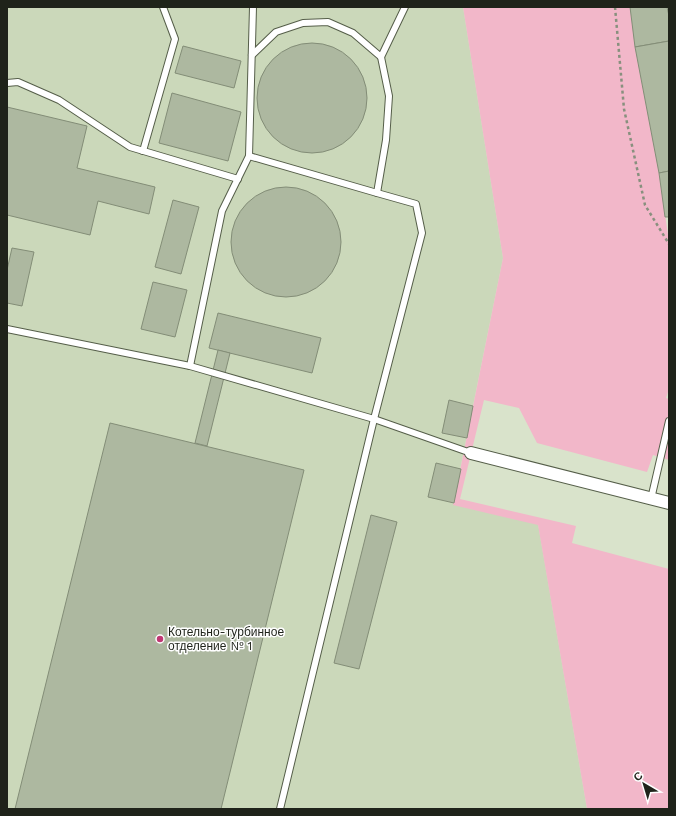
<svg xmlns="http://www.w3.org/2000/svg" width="676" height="816" viewBox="0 0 676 816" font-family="'Work Sans',sans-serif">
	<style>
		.built { fill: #cbd8ba }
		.green { fill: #f2b7c9 }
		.building { fill: #adb8a0; stroke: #838d77 }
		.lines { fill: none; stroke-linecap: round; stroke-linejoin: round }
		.lane-casing { stroke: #555e49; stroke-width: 8 }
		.street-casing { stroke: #555e49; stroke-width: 14 }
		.path { stroke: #88907e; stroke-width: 2.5; stroke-dasharray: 3 3; stroke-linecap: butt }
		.lane { stroke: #fff; stroke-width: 6 }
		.street { stroke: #fff; stroke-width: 12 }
		.poi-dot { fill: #c03773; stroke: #fff; stroke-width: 1.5 }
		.labels { text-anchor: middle; stroke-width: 3; stroke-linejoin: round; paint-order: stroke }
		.poi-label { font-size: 12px; fill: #1f231a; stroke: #fff; text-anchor: start }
	</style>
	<rect width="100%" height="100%" fill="#d9e3cb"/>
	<!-- built -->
	<path class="built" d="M 7,7 L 463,7 L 503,258 L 453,504 L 538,524 L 587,809 L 7,809 Z"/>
	<!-- green -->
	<path class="green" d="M 463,7 L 630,7 L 635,47 L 659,173 L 669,242 L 669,389 L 666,398 L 669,399 L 669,460 L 653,455 L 647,472 L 537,443 L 519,408 L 484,400 L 460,499 L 576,526 L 572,543 L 669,569 L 669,809 L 587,809 L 538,525 L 453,505 L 503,258 Z"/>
	<!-- building -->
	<g class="building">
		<path d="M 630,7 L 667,7 L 669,16 L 669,41 L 635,47 Z"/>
		<path d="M 669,41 L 669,171 L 659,173 L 635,47 Z"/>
		<circle cx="312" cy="98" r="55"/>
		<path d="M 183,46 L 241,61 L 234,88 L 175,73 Z"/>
		<path d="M 172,93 L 241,112 L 228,161 L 159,143 Z"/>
		<path d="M 7,107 L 87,126 L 77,168 L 155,187 L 149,214 L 98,201 L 90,235 L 7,215 Z"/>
		<path d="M 669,171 L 669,217 L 665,217 L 659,173 Z"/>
		<circle cx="286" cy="242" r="55"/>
		<path d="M 173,200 L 199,207 L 181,274 L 155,267 Z"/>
		<path d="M 12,248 L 34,252 L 22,306 L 7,303 L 7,270 Z"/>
		<path d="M 153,282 L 187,290 L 175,337 L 141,329 Z"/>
		<path d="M 218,313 L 321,338 L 312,373 L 209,348 Z"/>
		<path d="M 218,350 L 230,353 L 207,446 L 195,443 Z"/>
		<path d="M 449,400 L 473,406 L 467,438 L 442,433 Z"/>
		<path d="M 110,423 L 304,470 L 221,809 L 15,809 Z"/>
		<path d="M 436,463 L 461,469 L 454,503 L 428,497 Z"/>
		<path d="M 371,515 L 397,522 L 359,669 L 334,663 Z"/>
	</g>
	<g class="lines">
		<defs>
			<g id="lane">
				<path d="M 252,55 L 276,32 L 303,23 L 328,22 L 353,33 L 381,57 L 405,7"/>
				<path d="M 7,83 L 18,82 L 59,100 L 130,147 L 238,179"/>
				<path d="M 143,151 L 175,39 L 163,7"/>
				<path d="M 249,156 L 377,193 L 386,140 L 389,96 L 381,57"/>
				<path d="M 7,329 L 190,366 L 374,419 L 471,453"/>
				<path d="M 190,366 L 222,211 L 249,156 L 253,7"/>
				<path d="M 651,499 L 669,421"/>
				<path d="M 280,809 L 374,419 L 422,233 L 416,204 L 377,193"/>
			</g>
			<path id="street" d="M 471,453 L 669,503"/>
		</defs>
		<!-- lane casing -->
		<use href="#lane" class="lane-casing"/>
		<!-- street casing -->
		<use href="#street" class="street-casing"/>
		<!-- path -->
		<path class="path" d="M 615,7 L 624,109 L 645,205 L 669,244"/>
		<!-- lane -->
		<use href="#lane" class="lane"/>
		<!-- street -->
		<use href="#street" class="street"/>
	</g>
	<!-- markers -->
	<circle class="poi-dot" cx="160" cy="639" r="4"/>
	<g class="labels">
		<!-- poi labels -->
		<g class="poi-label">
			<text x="168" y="636">Котельно-турбинное<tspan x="168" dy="14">отделение № 1</tspan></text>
		</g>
	</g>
	<!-- border -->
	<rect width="676" height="816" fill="none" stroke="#1f231a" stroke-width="16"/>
	<!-- north arrow -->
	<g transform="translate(644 784) rotate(322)" stroke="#ffffff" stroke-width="3" paint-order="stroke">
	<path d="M0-3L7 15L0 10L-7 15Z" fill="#1f231a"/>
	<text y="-6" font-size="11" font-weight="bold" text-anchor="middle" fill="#1f231a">С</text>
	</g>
</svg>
